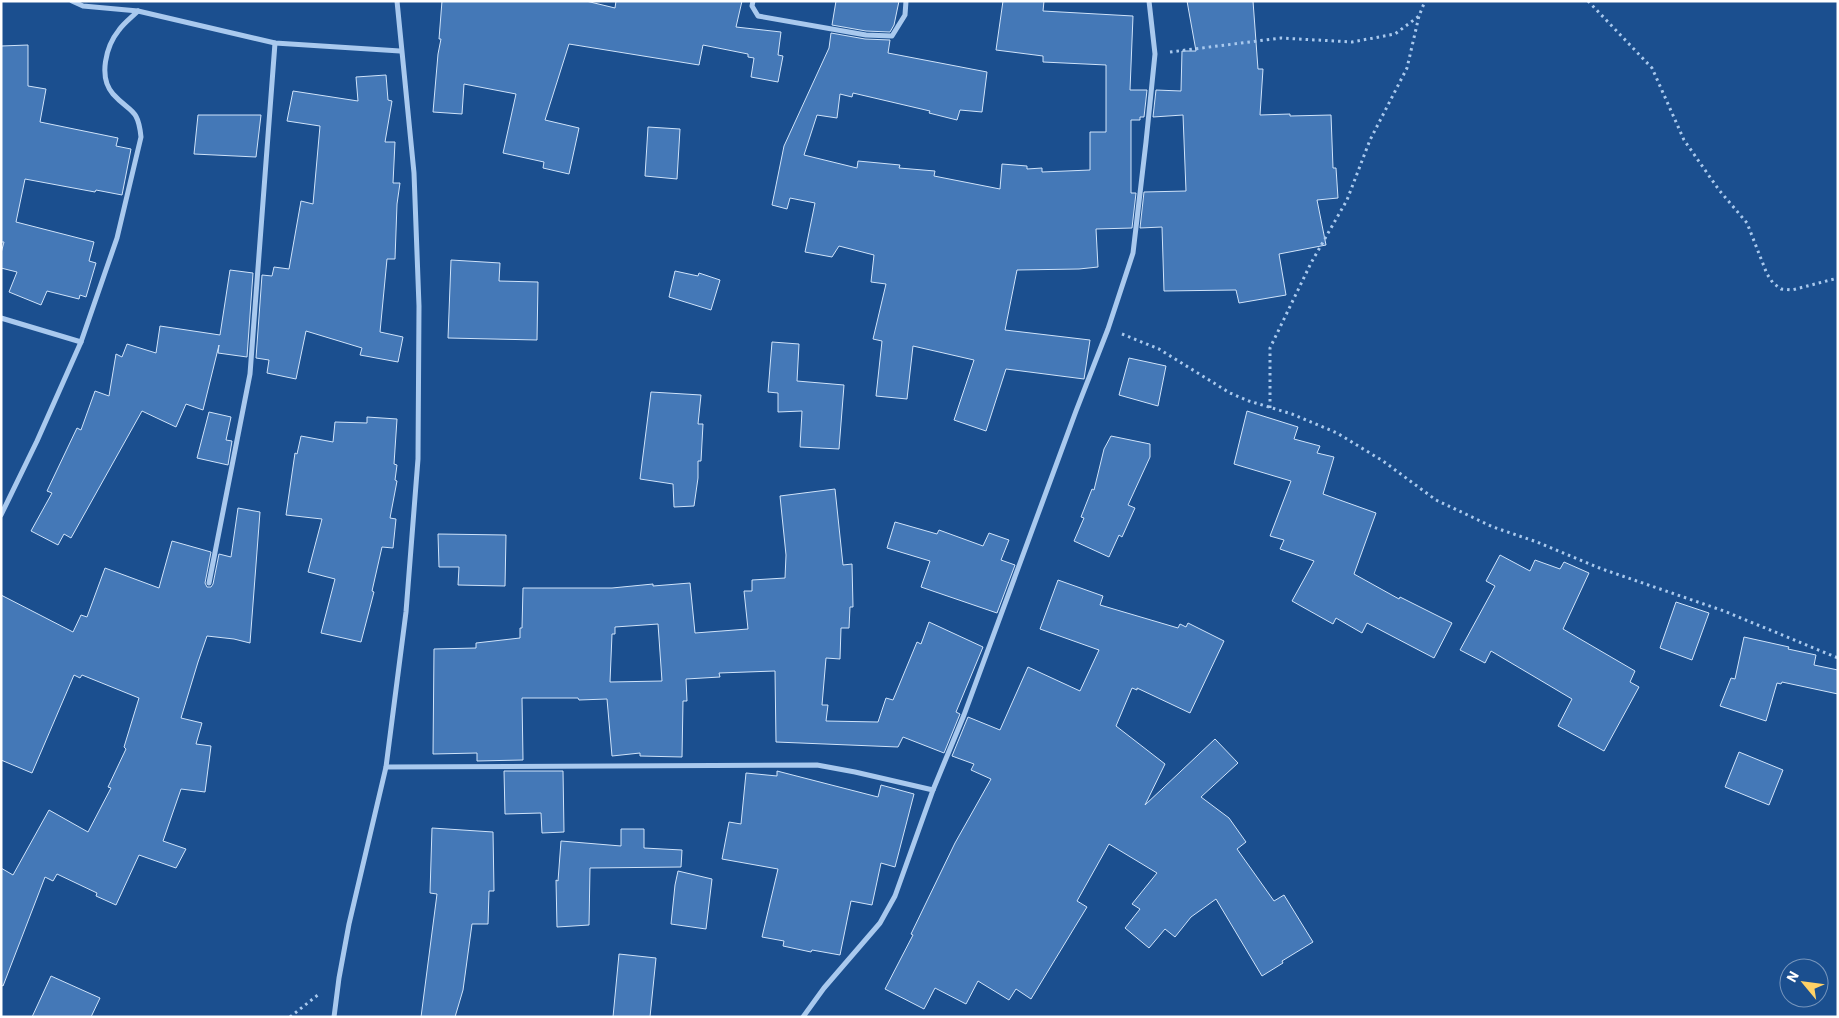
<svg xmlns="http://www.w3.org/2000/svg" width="1839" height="1018" viewBox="0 0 1839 1018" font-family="'IBM Plex Sans',sans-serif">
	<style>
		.building { fill: #4478b7; stroke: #cfe3fa; fill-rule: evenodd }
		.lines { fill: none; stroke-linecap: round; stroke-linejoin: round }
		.path { stroke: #a9c9ee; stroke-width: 3; stroke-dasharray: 2.5 4; stroke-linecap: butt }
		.street { stroke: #a9c9ee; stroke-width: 5 }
	</style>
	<rect width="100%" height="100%" fill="#1b4f8f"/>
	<!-- building -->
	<g class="building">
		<path d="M 442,1 L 586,1 L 615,8 L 616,1 L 742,1 L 736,27 L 781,32 L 778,55 L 783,56 L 778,82 L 751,77 L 754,58 L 748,57 L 748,54 L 703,45 L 699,65 L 569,44 L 545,120 L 579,128 L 569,174 L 543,168 L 544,162 L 503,153 L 516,94 L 464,84 L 462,114 L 433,112 L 438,54 L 441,39 L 439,39 Z"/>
		<path d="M 836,1 L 899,1 L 894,25 L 890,32 L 866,31 L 832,25 Z"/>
		<path d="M 1003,1 L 1044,1 L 1043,11 L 1133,16 L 1130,90 L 1147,90 L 1144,117 L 1140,117 L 1140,120 L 1131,120 L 1131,193 L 1136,193 L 1132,228 L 1096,229 L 1098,267 L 1079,269 L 1017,270 L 1005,330 L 1090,340 L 1084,379 L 1006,369 L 986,431 L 954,420 L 974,360 L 913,346 L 907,399 L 876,396 L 882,341 L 873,339 L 886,284 L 871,282 L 874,255 L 839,246 L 832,257 L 805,252 L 815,203 L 790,198 L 787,209 L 772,205 L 784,146 L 829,48 L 831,33 L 865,39 L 890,40 L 888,53 L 987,72 L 982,112 L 960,110 L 957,120 L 929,113 L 930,111 L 853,93 L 852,97 L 840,94 L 837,118 L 817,115 L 804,155 L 857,168 L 858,161 L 900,165 L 899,168 L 935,171 L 934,176 L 1000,189 L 1002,164 L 1027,166 L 1027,169 L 1042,168 L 1042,172 L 1090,170 L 1090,132 L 1106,132 L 1106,65 L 1043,62 L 1043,56 L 996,50 Z"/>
		<path d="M 1187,1 L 1253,1 L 1258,69 L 1263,69 L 1260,115 L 1290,114 L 1290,116 L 1331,115 L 1333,168 L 1336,168 L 1338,198 L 1317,200 L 1326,245 L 1279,254 L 1286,295 L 1239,303 L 1236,290 L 1164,291 L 1162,227 L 1140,228 L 1144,192 L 1186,191 L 1183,115 L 1153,117 L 1156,90 L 1181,91 L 1182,51 L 1196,51 Z"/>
		<path d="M 28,45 L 28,86 L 46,89 L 40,122 L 118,138 L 116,146 L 131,149 L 122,195 L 96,190 L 95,192 L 25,179 L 16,222 L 94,242 L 89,261 L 96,263 L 86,297 L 80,295 L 79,299 L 47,291 L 41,305 L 9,292 L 17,272 L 1,268 L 1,253 L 4,242 L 1,242 L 1,46 Z"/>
		<path d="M 386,75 L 388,100 L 392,101 L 385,142 L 395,142 L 393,183 L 400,183 L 397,204 L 395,259 L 387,259 L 380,332 L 403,337 L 398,362 L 360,355 L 362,348 L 306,331 L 296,379 L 267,373 L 269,360 L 256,358 L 262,275 L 272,276 L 274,267 L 289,269 L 301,201 L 313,204 L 320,126 L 287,121 L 293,91 L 358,101 L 356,77 Z"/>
		<path d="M 198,115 L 261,115 L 256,157 L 194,154 Z"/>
		<path d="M 648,127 L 680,129 L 677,179 L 645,176 Z"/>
		<path d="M 451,260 L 500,263 L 499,281 L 538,282 L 537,340 L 448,338 Z"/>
		<path d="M 230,270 L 253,273 L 247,357 L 218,353 L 219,345 L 203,410 L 186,404 L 176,427 L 142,411 L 71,538 L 64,534 L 58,545 L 31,531 L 52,493 L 47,491 L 77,428 L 81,430 L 95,391 L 109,396 L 116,354 L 122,357 L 127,344 L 156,353 L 160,326 L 220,335 Z"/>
		<path d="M 675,271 L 698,276 L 699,273 L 720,280 L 711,310 L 669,297 Z"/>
		<path d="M 772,342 L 799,344 L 797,381 L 844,385 L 839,449 L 800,447 L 802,411 L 778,412 L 778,393 L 768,392 Z"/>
		<path d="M 1129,358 L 1166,366 L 1158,406 L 1119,395 Z"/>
		<path d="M 651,392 L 701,395 L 698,424 L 703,424 L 701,461 L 698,461 L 698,478 L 694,506 L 674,507 L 673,484 L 640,479 Z"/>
		<path d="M 1247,411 L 1298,427 L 1294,439 L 1320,446 L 1317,453 L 1334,457 L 1323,494 L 1376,513 L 1354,574 L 1399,599 L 1400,597 L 1452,623 L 1434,658 L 1367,623 L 1362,633 L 1336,618 L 1333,624 L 1292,601 L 1314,561 L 1280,549 L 1284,540 L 1270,536 L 1291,481 L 1234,464 Z"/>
		<path d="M 209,412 L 231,417 L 226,440 L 232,441 L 228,465 L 197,458 Z"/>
		<path d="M 367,417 L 397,419 L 394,464 L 397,465 L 395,480 L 397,481 L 390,518 L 396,519 L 393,548 L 382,547 L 372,591 L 374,592 L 361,642 L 321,633 L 335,579 L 308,572 L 322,519 L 286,515 L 295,453 L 297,454 L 301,436 L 333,442 L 335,422 L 367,423 Z"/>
		<path d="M 1111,436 L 1150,444 L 1150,457 L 1128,505 L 1135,508 L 1122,537 L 1119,535 L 1109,557 L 1074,541 L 1084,518 L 1081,517 L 1092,489 L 1094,490 L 1104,449 Z"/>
		<path d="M 835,489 L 843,565 L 852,564 L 853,607 L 850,607 L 849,628 L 841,628 L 840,659 L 826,658 L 822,705 L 828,705 L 826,721 L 878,722 L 886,698 L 893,700 L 917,642 L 921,644 L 929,622 L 983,647 L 956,712 L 960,714 L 944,753 L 903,737 L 898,747 L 776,742 L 775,671 L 719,673 L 720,677 L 686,679 L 687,701 L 683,701 L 682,757 L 640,756 L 640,753 L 612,756 L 607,699 L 579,700 L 578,698 L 522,698 L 523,760 L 477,761 L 477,753 L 433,754 L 434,649 L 476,648 L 476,643 L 520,638 L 520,628 L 522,628 L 523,588 L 612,588 L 653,584 L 653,586 L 690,583 L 695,633 L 748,629 L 744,591 L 752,591 L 752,580 L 785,578 L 786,555 L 780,496 ZM 658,624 L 662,681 L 610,682 L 612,634 L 615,634 L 615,627 Z"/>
		<path d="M 238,508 L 260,512 L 250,643 L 234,639 L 207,636 L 198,662 L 181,718 L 202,723 L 196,744 L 211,746 L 205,792 L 181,789 L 163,841 L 186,849 L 176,868 L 139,855 L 116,905 L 96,896 L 97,893 L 57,874 L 53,881 L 45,877 L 3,986 L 1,985 L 1,868 L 13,875 L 49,810 L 88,832 L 111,788 L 108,787 L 126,749 L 124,747 L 139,698 L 82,675 L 80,678 L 74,675 L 32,773 L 1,760 L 1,595 L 73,632 L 81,615 L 87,617 L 105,568 L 159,588 L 172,541 L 211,552 L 205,583 L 207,587 L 211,587 L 213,584 L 219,554 L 231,557 Z"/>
		<path d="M 895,522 L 937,534 L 939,530 L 983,546 L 989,533 L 1009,540 L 1001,560 L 1015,565 L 997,613 L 921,587 L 930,561 L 887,548 Z"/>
		<path d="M 438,534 L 506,535 L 505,586 L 458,585 L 459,567 L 439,567 Z"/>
		<path d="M 1500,555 L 1530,571 L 1535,560 L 1560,569 L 1564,562 L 1589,573 L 1563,629 L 1635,671 L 1630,682 L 1639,687 L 1604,751 L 1558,726 L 1572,699 L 1491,651 L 1485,663 L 1460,650 L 1495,586 L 1486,581 Z"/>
		<path d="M 1058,580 L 1103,596 L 1100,605 L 1178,628 L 1180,624 L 1186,627 L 1188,623 L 1224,641 L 1190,713 L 1137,688 L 1137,690 L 1132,688 L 1116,726 L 1165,764 L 1145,805 L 1215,739 L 1238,763 L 1201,797 L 1229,818 L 1246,842 L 1237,849 L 1274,901 L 1284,895 L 1313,942 L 1282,961 L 1283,963 L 1262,976 L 1216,899 L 1191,917 L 1175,937 L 1165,929 L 1149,948 L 1125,928 L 1140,909 L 1132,904 L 1157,873 L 1109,844 L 1077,901 L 1087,907 L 1031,999 L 1016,989 L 1009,1000 L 978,981 L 966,1004 L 935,988 L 924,1009 L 885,989 L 913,935 L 911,934 L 955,843 L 991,779 L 971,770 L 974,764 L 952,756 L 968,717 L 1000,730 L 1028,667 L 1080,691 L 1099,650 L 1040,629 Z"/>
		<path d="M 1676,602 L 1709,613 L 1692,660 L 1660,648 Z"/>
		<path d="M 1744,637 L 1789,647 L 1788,649 L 1816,655 L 1814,665 L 1838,670 L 1838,694 L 1782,682 L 1781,684 L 1777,683 L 1766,721 L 1720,706 L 1731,678 L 1735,679 Z"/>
		<path d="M 1739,752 L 1783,770 L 1769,805 L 1725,787 Z"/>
		<path d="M 504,771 L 563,771 L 564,832 L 542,833 L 541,813 L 505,814 Z"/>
		<path d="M 777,771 L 878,797 L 881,785 L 914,794 L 895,867 L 881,863 L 872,905 L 851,901 L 840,955 L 812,950 L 811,952 L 783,946 L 784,941 L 762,937 L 778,869 L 722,859 L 729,822 L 741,824 L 746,773 L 777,776 Z"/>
		<path d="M 432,828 L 493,832 L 494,891 L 489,891 L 488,924 L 472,924 L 463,990 L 455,1017 L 421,1017 L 437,894 L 430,893 Z"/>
		<path d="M 621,829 L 644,829 L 644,848 L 682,850 L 681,867 L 590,868 L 589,925 L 557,927 L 556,880 L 558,881 L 561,841 L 621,846 Z"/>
		<path d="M 678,871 L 712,879 L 706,929 L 671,924 L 675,885 Z"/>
		<path d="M 619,954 L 656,958 L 650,1017 L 613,1017 Z"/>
		<path d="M 51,976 L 100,998 L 91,1017 L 32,1017 Z"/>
	</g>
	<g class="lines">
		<!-- path -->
		<g class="path">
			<path d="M 1588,1 L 1652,68 L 1684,140 L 1719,190 L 1747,223 L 1767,274 L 1773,283 L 1781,289 L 1792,290 L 1838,278"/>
			<path d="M 1170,52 L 1281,38 L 1352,42 L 1395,34 L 1419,16 L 1425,1"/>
			<path d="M 1122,334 L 1159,349 L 1230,393 L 1249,401 L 1292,414 L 1337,433 L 1383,461 L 1436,500 L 1493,527 L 1537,542 L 1602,569 L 1724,611 L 1838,658"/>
			<path d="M 1270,408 L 1270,348 L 1311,263 L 1347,200 L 1370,140 L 1407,68 L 1419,16"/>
			<path d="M 290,1017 L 319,994"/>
		</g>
		<!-- street -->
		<g class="street">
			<path d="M 72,1 L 83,6 L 138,11 L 275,43 L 400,51"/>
			<path d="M 753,1 L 752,6 L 758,16 L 866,35 L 892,36 L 905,15 L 906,1"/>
			<path d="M 1,318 L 81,342"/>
			<path d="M 1,515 L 37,441 L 81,342 L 117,238 L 141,137 C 138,107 130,113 113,94 C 98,77 106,46 119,30 C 124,23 132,17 138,11"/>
			<path d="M 209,583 L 250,374 L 275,43"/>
			<path d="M 386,767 L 817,765 L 855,772 L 933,790"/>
			<path d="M 334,1017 L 339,978 L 349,924 L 386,767 L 406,612 L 418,459 L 419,306 L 414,173 L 397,1"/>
			<path d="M 803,1017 L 824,988 L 880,923 L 895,896 L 933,790 L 964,715 L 1076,411 L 1108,329 L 1133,253 L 1146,142 L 1155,54 L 1149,1"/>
		</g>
	</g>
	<!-- border -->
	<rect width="1839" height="1018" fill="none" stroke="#ffffff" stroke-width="5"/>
	<!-- north arrow -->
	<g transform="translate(1804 983) rotate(299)"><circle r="24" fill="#1b4f8f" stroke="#7695bc"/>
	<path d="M0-4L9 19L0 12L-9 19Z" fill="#ffd166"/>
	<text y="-8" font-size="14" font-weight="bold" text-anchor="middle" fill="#ffffff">N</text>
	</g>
</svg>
